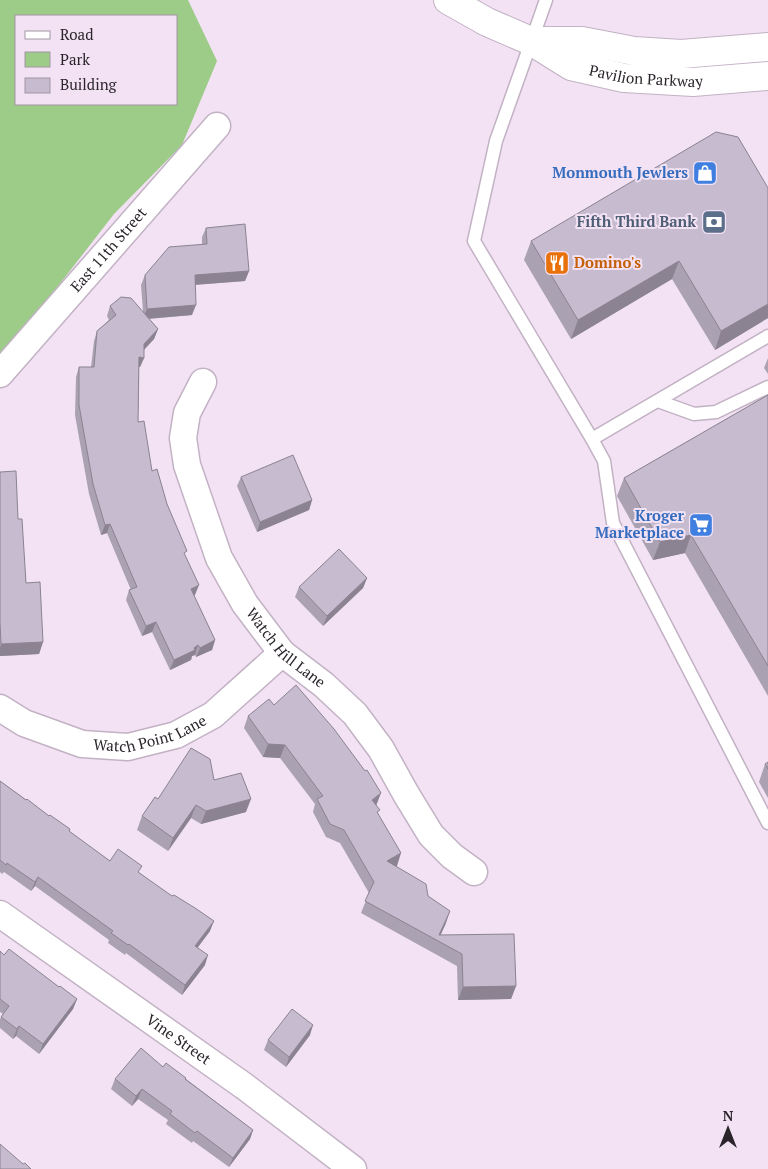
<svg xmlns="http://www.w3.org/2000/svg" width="768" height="1169" viewBox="0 0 768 1169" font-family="'PT Serif',serif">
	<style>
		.green { fill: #9dcb88; fill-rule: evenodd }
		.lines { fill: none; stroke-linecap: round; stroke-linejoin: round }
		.lane-casing { stroke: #c2b2c4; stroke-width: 15 }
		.street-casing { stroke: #c2b2c4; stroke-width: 29 }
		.secondary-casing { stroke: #c2b2c4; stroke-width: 30 }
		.lane { stroke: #fff; stroke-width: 12 }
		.street { stroke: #fff; stroke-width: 26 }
		.secondary { stroke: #fff; stroke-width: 28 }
		.wall { fill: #aaa1b2 }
		.shaded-wall { fill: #8b8391 }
		.building { fill: #c6bbcf; stroke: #8b8391 }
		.labels { text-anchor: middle; stroke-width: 4; stroke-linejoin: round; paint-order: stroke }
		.street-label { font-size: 15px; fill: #2b252b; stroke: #f2e2f4 }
		.shop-label { font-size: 15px; font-weight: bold; fill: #366cbe; stroke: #f2e2f4; text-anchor: end }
		.service-label { font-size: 15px; font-weight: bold; fill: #4e5e75; stroke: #f2e2f4; text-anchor: end }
		.food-label { font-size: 15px; font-weight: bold; fill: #c56008; stroke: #f2e2f4; text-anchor: start }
	</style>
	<rect width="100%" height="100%" fill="#f2e2f4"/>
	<!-- green -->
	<path class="green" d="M 0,0 L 188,0 L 217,61 L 182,145 L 114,214 L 0,361 ZM 16,16 L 176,16 L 176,104 L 16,104 Z"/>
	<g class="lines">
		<defs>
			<g id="lane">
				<path d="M 546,0 L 496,141 L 474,241 L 592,439 L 604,461 L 613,523 L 768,823"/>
				<path d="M 658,401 L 694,414 L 716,412 L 768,387"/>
				<path d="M 592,439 L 768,336"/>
			</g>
			<g id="street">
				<path id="s1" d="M 0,374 L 217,126"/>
				<path id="s2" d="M 203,382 L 187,413 L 183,438 L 187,465 L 219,558 L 245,604 L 282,653 L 324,685 L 355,714 L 381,749 L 406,794 L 431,835 L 452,856 L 474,872"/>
				<path id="s3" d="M 0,708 L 24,723 L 82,744 L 128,747 L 176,735 L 213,715 L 282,653"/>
				<path id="s4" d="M 0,914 L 244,1086 L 353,1169"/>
			</g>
			<g id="secondary">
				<path id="s5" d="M 448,0 L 487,22 L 531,41 L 571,66 L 624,78 L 693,82 L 768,76"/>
				<path d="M 531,41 L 582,41 L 634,51 L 681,54 L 768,47"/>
			</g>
		</defs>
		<!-- lane casing -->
		<use href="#lane" class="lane-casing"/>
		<!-- street casing -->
		<use href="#street" class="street-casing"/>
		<!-- secondary casing -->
		<use href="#secondary" class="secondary-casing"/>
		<!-- lane -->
		<use href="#lane" class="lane"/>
		<!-- street -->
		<use href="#street" class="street"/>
		<!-- secondary -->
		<use href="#secondary" class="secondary"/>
	</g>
	<!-- wall -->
	<g class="wall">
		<path d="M 738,137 L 768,318 L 715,350 L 672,279 L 571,339 L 524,260 L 531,241 Z"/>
		<path d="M 206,228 L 249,271 L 245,281 L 195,285 L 192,315 L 149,319 L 158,329 L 154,339 L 144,350 L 144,358 L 140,367 L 139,367 L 138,422 L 152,471 L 167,504 L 185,557 L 195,595 L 194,596 L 215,640 L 212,650 L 196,657 L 195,655 L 192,656 L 191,660 L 170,670 L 152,632 L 142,636 L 126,600 L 129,590 L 131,590 L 107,533 L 101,535 L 89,494 L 75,415 L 76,377 L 79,367 L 91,367 L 94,341 L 97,331 L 109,320 L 107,316 L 110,306 L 143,311 L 141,285 L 145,275 L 202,244 L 202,237 Z"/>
		<path d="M 768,358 L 768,374 L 764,368 Z"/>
		<path d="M 768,395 L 768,696 L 685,553 L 653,560 L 617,496 L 624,478 Z"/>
		<path d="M 0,472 L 18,519 L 26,583 L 43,642 L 39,654 L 0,656 Z"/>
		<path d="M 241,477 L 312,500 L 309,510 L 257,532 L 237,486 Z"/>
		<path d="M 367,578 L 363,588 L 323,626 L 295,597 L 299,587 Z"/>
		<path d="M 274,705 L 376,806 L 378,814 L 397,866 L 396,866 L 428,896 L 446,923 L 440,935 L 516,986 L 511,999 L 458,1000 L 457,966 L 361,913 L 369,893 L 340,843 L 326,837 L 313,812 L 315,804 L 280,758 L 263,757 L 244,728 L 248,716 Z"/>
		<path d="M 768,762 L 768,798 L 759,782 L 765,764 Z"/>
		<path d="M 214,780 L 246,812 L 201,824 L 191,818 L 168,851 L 137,830 L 142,816 L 158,799 Z"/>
		<path d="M 0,781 L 49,816 L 70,829 L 69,832 L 110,861 L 140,873 L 210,931 L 198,947 L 205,965 L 182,995 L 126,953 L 125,955 L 108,943 L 109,940 L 35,886 L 31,891 L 4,872 L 2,874 L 0,872 Z"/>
		<path d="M 0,951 L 4,955 L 59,987 L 77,999 L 73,1009 L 39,1054 L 16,1036 L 13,1039 L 0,1028 L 0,1019 L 3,1014 L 0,1012 Z"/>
		<path d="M 310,1035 L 286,1067 L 264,1050 L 268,1040 Z"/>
		<path d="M 163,1067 L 186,1079 L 253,1130 L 250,1139 L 229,1167 L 193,1141 L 192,1143 L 166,1124 L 168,1120 L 138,1099 L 132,1106 L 111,1089 L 115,1079 Z"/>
	</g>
	<!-- shaded-wall -->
	<g class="shaded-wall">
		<path d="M 679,261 L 672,279 L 571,339 L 578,320 Z"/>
		<path d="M 249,271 L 245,281 L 191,285 L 195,275 Z"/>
		<path d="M 768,304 L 768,318 L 715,350 L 721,331 Z"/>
		<path d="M 196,305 L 192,315 L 143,319 L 147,309 Z"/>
		<path d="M 158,329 L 154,339 L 140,354 L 144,344 Z"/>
		<path d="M 139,357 L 144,358 L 140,367 L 135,367 Z"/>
		<path d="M 312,500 L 309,510 L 257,532 L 260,522 Z"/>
		<path d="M 110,524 L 107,533 L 101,535 L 105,525 Z"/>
		<path d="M 691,535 L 685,553 L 653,560 L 660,542 Z"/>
		<path d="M 367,578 L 363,588 L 323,626 L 327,616 Z"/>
		<path d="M 199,585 L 195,595 L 187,599 L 191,589 Z"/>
		<path d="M 156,622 L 152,632 L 142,636 L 146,626 Z"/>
		<path d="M 215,640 L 212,650 L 196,657 L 200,648 Z"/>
		<path d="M 43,642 L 39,654 L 0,656 L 0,648 L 1,644 Z"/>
		<path d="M 198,645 L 195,655 L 192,656 L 191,660 L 170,670 L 174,660 Z"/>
		<path d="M 268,744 L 285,745 L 280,758 L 263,757 Z"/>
		<path d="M 381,793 L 376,806 L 372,800 Z"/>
		<path d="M 251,799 L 246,812 L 201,824 L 206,811 Z"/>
		<path d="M 196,805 L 191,818 L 168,851 L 173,838 Z"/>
		<path d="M 401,853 L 397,866 L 383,873 L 387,861 Z"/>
		<path d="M 38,877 L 35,886 L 31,891 L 35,882 Z"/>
		<path d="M 450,911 L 446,923 L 438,941 L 437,940 Z"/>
		<path d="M 214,921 L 210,931 L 192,955 L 195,946 Z"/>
		<path d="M 208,955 L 205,965 L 182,995 L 185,985 Z"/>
		<path d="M 516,986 L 511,999 L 458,1000 L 463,987 Z"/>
		<path d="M 77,999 L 73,1009 L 39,1054 L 43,1044 Z"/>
		<path d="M 313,1025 L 310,1035 L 286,1067 L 289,1057 Z"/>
		<path d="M 19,1026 L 16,1036 L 13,1039 L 17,1029 Z"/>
		<path d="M 142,1089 L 138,1099 L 132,1106 L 136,1096 Z"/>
		<path d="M 253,1130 L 250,1139 L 229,1167 L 233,1158 Z"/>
	</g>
	<!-- building -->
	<g class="building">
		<path d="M 716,132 L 738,137 L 768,188 L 768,304 L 721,331 L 679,261 L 578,320 L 531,241 Z"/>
		<path d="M 245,224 L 249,271 L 195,275 L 196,305 L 147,309 L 145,275 L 169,247 L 207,244 L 206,228 Z"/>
		<path d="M 121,297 L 131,298 L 158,329 L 144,344 L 144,358 L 139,357 L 138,422 L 144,421 L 152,471 L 157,469 L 167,504 L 187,551 L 184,553 L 199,585 L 191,589 L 215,640 L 200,648 L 198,645 L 194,648 L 195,650 L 174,660 L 156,622 L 146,626 L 129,590 L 137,587 L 110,524 L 105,525 L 93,484 L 79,405 L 79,367 L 94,367 L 97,331 L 116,315 L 110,306 Z"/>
		<path d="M 768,395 L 768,666 L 691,535 L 660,542 L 624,478 Z"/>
		<path d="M 293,455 L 312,500 L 260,522 L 241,477 Z"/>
		<path d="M 16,471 L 18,519 L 22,519 L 26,583 L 40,582 L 43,642 L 1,644 L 0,622 L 0,472 Z"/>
		<path d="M 339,549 L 367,578 L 327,616 L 299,587 Z"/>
		<path d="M 296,685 L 334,729 L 365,771 L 367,770 L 381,793 L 372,800 L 380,810 L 377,812 L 401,853 L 387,861 L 426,884 L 428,896 L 450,911 L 439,935 L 514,934 L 516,986 L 463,987 L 462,954 L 365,901 L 374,882 L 344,830 L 330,824 L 317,799 L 323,796 L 285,745 L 268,744 L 248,716 L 269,699 L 274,705 Z"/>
		<path d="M 191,748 L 210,759 L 214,780 L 241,773 L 251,799 L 206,811 L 196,805 L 173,838 L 142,816 L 155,797 L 158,799 Z"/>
		<path d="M 768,762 L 768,769 L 765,764 Z"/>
		<path d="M 0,781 L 26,800 L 27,799 L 49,816 L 50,815 L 70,829 L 69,831 L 110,861 L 118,849 L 142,866 L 138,872 L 172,896 L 174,895 L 195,908 L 214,921 L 195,946 L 208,955 L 185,985 L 129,944 L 128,945 L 111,933 L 113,931 L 38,877 L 35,882 L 7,863 L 6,865 L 0,860 Z"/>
		<path d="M 9,949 L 59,987 L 60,986 L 77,999 L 43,1044 L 19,1026 L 17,1029 L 1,1017 L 9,1006 L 0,999 L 0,951 L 4,955 Z"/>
		<path d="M 292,1009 L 313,1025 L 289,1057 L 268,1040 Z"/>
		<path d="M 141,1048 L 163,1067 L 166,1063 L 186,1078 L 185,1079 L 253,1130 L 233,1158 L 197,1131 L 195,1133 L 170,1114 L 172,1111 L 142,1089 L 136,1096 L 115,1079 Z"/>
		<path d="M 0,1144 L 23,1164 L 25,1163 L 31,1169 L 0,1169 Z"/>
	</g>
	<!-- icons -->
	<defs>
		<symbol id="shop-square" viewBox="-11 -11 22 22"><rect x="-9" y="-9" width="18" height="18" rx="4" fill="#3f7fe0" stroke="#f2e2f4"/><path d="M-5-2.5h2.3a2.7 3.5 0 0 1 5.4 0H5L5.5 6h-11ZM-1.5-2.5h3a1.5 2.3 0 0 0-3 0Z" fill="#fff"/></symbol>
		<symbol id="bank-square" viewBox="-11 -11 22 22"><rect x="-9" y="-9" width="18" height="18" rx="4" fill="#5c6f8a" stroke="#f2e2f4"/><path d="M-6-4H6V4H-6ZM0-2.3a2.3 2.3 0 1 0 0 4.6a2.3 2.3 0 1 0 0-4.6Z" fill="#fff"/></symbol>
		<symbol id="restaurant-square" viewBox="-11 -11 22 22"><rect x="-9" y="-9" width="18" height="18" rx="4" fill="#e8710a" stroke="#f2e2f4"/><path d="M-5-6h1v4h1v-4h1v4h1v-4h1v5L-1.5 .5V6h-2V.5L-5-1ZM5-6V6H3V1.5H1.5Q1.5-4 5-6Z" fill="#fff"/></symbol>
		<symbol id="supermarket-square" viewBox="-11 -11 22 22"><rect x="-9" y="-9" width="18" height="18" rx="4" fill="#3f7fe0" stroke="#f2e2f4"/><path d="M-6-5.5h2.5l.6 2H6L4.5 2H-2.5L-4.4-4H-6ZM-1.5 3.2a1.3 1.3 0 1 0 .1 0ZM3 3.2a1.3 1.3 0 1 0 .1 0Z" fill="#fff"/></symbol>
	</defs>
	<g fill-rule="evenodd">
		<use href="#shop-square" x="691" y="159" width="28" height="28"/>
		<use href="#bank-square" x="700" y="208" width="28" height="28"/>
		<use href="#restaurant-square" x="543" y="249" width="28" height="28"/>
		<use href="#supermarket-square" x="687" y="511" width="28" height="28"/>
	</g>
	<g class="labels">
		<!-- street labels -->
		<g class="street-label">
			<text dy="5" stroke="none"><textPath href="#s5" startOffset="216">Pavilion Parkway</textPath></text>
			<text dy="5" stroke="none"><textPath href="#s1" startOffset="165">East 11th Street</textPath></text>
			<text dy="5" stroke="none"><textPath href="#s2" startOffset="299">Watch Hill Lane</textPath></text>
			<text dy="5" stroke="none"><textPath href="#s3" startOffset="160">Watch Point Lane</textPath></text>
			<text dy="5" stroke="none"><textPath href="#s4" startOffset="218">Vine Street</textPath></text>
		</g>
		<!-- shop labels -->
		<g class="shop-label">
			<text x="688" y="178">Monmouth Jewlers</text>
			<text x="684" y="521">Kroger<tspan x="684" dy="17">Marketplace</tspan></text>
		</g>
		<!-- service labels -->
		<g class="service-label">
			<text x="696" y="227">Fifth Third Bank</text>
		</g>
		<!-- food labels -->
		<g class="food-label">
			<text x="574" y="268">Domino's</text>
		</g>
	</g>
	<!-- legend -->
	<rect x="15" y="15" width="162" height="90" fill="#f2e2f4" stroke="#a296a4"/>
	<rect x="25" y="31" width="25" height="8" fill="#ffffff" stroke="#a296a4"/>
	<text x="60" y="40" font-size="15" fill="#2b252b">Road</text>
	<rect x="25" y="52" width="25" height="15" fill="#9dcb88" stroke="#a296a4"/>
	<text x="60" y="65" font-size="15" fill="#2b252b">Park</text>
	<rect x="25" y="78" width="25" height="15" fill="#c6bbcf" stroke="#a296a4"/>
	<text x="60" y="90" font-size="15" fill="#2b252b">Building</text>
	<!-- north arrow -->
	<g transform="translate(728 1129)" stroke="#f2e2f4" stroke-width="4" paint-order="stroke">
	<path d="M0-4L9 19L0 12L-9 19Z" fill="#2b252b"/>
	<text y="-8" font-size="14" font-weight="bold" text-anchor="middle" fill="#2b252b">N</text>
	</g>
</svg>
